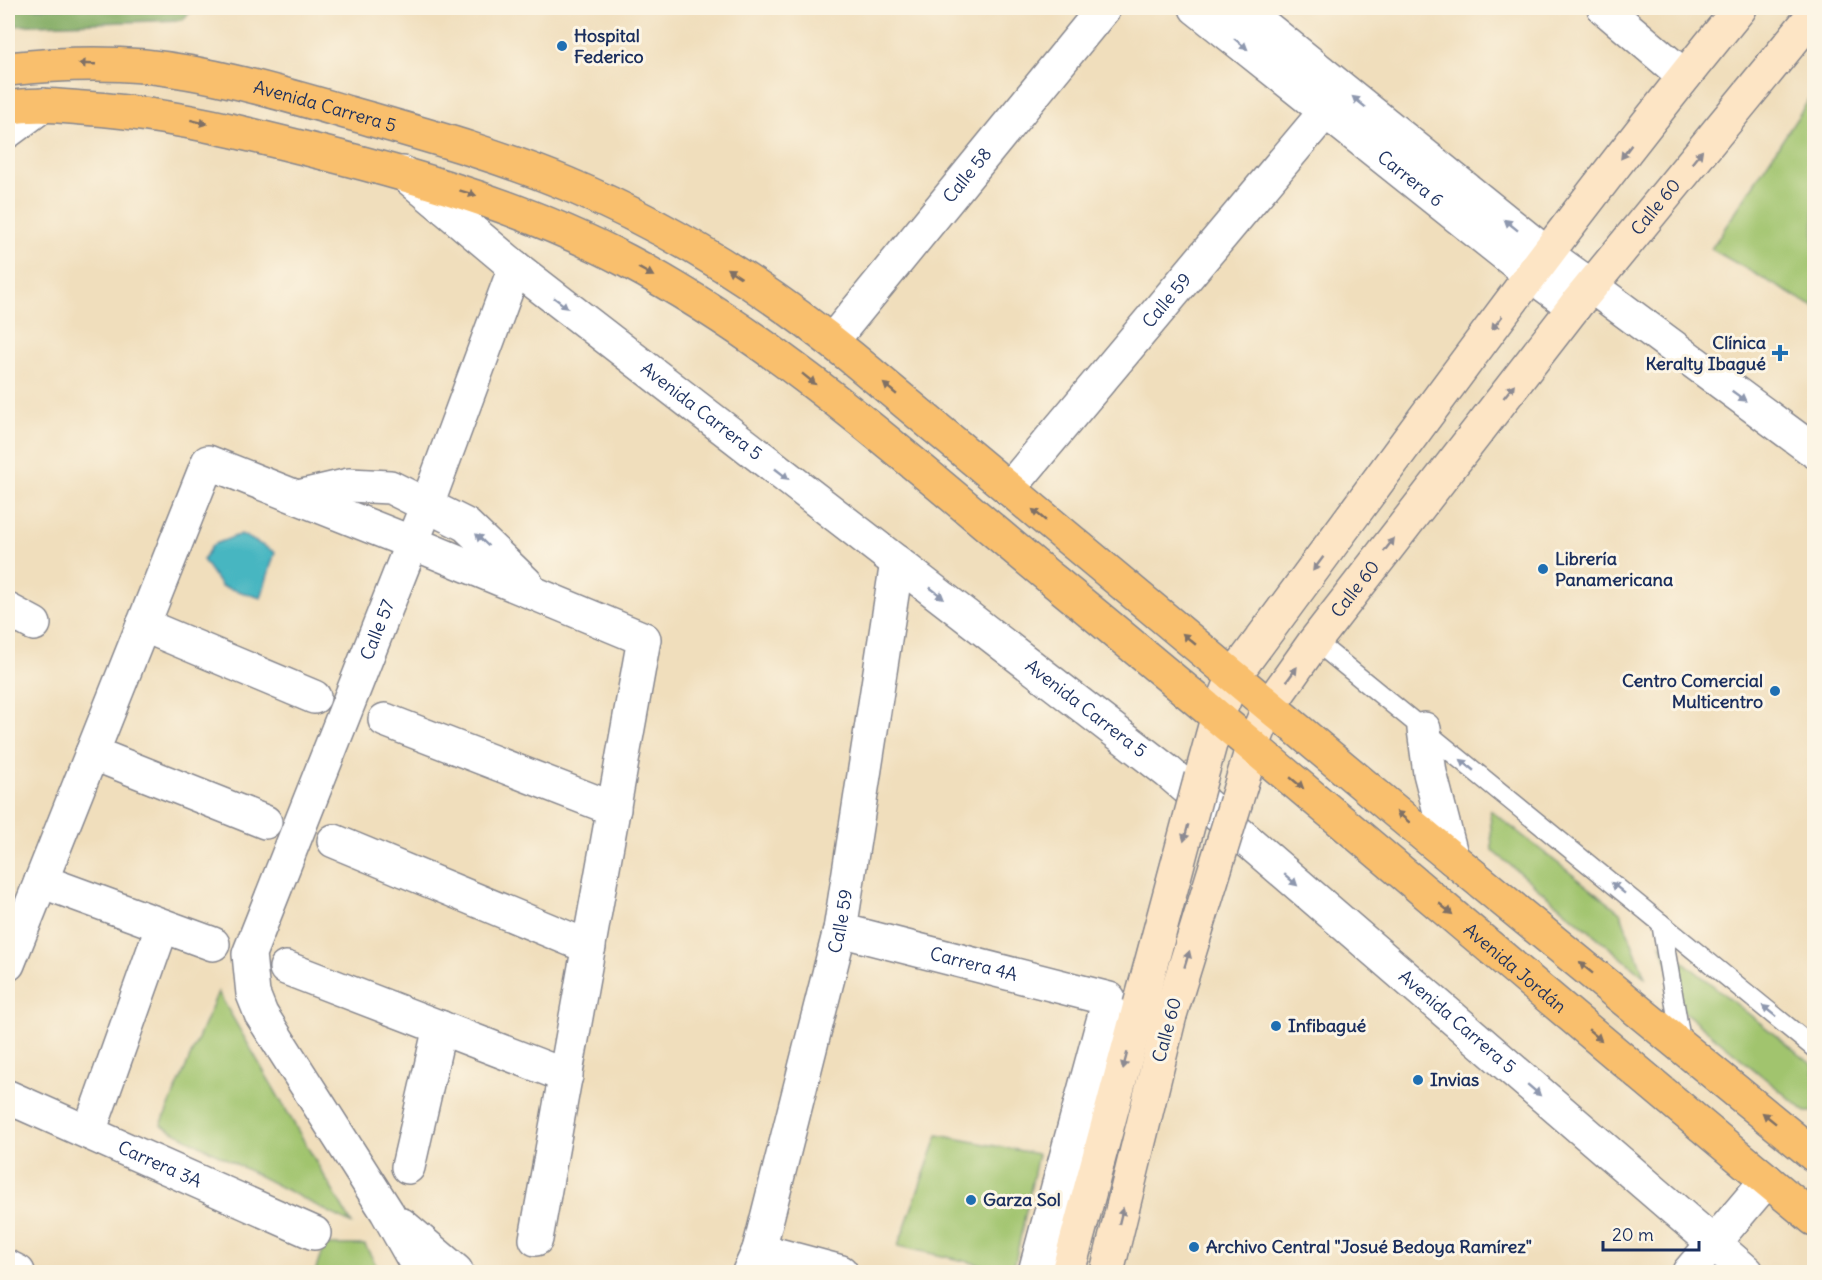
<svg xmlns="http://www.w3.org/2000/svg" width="1822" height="1280" viewBox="0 0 1822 1280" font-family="Delius,sans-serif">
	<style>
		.green { fill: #a1c46e; stroke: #5e7a66; stroke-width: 1.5 }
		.forest { fill: #80aa61; stroke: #4e6c60; stroke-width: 1.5 }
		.water { fill: #47b6c1; stroke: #317290; stroke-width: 1.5 }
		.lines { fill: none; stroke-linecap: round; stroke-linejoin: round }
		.service-casing { stroke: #86868d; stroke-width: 21 }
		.minor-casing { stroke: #86868d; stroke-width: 36 }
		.tertiary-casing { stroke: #86868d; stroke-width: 36 }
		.secondary-casing { stroke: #86868d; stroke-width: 36 }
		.primary-casing { stroke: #86868d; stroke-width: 36 }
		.service { stroke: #fff; stroke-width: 18 }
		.minor { stroke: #fff; stroke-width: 33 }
		.tertiary { stroke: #fff; stroke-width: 33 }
		.secondary { stroke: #fde5c5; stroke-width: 33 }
		.primary { stroke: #f9bf6d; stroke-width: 33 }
		.secondary-bridge-casing { stroke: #86868d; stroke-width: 36; stroke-linecap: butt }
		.secondary-bridge { stroke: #fde5c5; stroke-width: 33 }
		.oneway { fill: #8d97ae }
		.oneway2 { fill: #7f7065 }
		.oneway3 { fill: #8c8a92 }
		.poi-dot { fill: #1f6fb2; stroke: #fcf5e5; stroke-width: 2 }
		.labels { text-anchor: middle; stroke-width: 6; stroke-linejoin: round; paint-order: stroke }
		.poi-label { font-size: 18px; font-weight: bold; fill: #1b2f5e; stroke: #fcf5e5; text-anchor: start }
		.street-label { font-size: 18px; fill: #1b2f5e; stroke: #fcf5e5 }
	</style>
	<rect width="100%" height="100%" fill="#fcf5e5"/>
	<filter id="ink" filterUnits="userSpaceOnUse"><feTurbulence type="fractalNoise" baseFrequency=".0167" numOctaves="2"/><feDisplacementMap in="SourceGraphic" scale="12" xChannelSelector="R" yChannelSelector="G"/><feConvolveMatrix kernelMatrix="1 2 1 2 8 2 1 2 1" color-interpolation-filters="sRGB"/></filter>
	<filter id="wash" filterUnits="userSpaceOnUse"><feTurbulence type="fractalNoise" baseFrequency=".008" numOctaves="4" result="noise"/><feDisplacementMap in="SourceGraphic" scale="24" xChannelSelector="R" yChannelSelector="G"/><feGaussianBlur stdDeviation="1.35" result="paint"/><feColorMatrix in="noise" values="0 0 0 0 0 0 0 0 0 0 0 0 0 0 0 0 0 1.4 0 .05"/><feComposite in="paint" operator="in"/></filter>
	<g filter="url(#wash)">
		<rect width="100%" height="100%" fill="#f0debc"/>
		<!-- green -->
		<g class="green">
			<path d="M 1814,92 L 1814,307 L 1711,249 Z"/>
			<path d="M 1490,810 L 1620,912 L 1645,977 L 1492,850 Z"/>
			<path d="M 1661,944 L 1814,1066 L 1814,1112 L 1806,1112 L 1682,1010 Z"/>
			<path d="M 218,992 L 352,1224 L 161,1125 Z"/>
			<path d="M 938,1135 L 1038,1154 L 1013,1272 L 898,1246 Z"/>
			<path d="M 324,1245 L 365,1245 L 380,1272 L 315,1272 Z"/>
		</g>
		<!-- forest -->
		<path class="forest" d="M 8,8 L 194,8 L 183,20 L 8,26 Z"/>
		<!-- water -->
		<path class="water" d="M 241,534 L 275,552 L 261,598 L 221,586 L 203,560 L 212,545 Z"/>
	</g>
	<g filter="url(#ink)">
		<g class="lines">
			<defs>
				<g id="service">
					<path d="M 1315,641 L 1814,1048"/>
					<path d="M 1661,923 L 1682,1046"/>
				</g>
				<g id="minor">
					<path d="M 1604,8 L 1684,76"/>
					<path d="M 8,131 L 43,105"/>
					<path id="s1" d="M 403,173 L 515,267 L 1168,772 L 1747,1272"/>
					<path d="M 1591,286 L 1814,451"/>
					<path id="s2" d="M 832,341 L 1104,8"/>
					<path id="s3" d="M 1009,489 L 1325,112"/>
					<path d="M 298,497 L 349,485 L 390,487 L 466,525 L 526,583"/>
					<path d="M 8,610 L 34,624"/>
					<path d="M 143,625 L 314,697"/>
					<path d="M 385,720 L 614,809"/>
					<path d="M 1424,729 L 1430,773 L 1452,858"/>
					<path d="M 92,753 L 265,822"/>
					<path d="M 334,841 L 589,947"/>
					<path d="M 41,881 L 213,944"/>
					<path id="s4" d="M 840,930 L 1109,999 L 1035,1272"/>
					<path d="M 8,964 L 208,462 L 430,550 L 644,639 L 536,1239"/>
					<path d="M 286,968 L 566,1076"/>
					<path id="s5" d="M 8,1097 L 314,1233"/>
					<path d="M 89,1132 L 162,927"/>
					<path d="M 408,1167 L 440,1027"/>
					<path d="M 402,1225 L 456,1271"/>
					<path d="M 759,1250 L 841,1272"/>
					<path d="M 8,1267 L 18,1272"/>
					<path id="s6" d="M 421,1272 L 387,1212 L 261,1014 L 253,994 L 249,954 L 427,505 L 515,267"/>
					<path id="s7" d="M 749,1272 L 759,1250 L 840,930 L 897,562"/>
					<path d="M 1689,1272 L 1767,1180"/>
				</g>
				<g id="tertiary">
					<path id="s8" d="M 1196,8 L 1532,276 L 1574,307"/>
					<path d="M 1242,8 L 1548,255 L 1591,286"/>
				</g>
				<g id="secondary">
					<path d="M 1201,777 L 1218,715 L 1234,676 C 1401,452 1563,223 1740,8"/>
					<path id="s9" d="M 1236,801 L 1253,745 L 1269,706 L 1315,641 L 1574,307 L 1814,14"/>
					<path d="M 1068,1272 L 1140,1005"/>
					<path d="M 1107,1272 L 1170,1015"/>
				</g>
				<g id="primary">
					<path id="s10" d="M 8,69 C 53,64 98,62 144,66 C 213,73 283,94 349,113 C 422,134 496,154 567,184 C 669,227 765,287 851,357 L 1431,841 L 1814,1155"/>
					<path id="s11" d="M 8,108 C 33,103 58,106 83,108 C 143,112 198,122 255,136 C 383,167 510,199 627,261 C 784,344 917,468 1054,581 C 1310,791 1559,1009 1814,1219"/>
				</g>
			</defs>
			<!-- service casing -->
			<use href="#service" class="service-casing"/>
			<!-- minor casing -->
			<use href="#minor" class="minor-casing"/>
			<!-- tertiary casing -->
			<use href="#tertiary" class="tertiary-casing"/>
			<!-- secondary casing -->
			<use href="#secondary" class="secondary-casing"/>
			<!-- primary casing -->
			<use href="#primary" class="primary-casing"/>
			<!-- service -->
			<use href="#service" class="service"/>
			<!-- minor -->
			<use href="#minor" class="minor"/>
			<!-- tertiary -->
			<use href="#tertiary" class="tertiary"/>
			<!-- secondary -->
			<use href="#secondary" class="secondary"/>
			<!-- primary -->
			<use href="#primary" class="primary"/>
			<defs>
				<g id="secondary-bridge">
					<path d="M 1140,1005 L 1201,777"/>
					<path d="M 1170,1015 L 1236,801"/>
				</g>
			</defs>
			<!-- secondary-bridge casing -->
			<use href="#secondary-bridge" class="secondary-bridge-casing"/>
			<!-- secondary-bridge -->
			<use href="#secondary-bridge" class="secondary-bridge"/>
		</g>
		<!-- one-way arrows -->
		<defs><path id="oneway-solid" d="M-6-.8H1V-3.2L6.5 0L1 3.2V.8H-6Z" transform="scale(1.5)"/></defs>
		<g class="oneway">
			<use href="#oneway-solid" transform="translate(1241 44) rotate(39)"/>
			<use href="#oneway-solid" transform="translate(1359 102) rotate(-141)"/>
			<use href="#oneway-solid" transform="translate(1511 225) rotate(-141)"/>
			<use href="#oneway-solid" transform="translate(561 303) rotate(38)"/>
			<use href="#oneway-solid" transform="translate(1739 396) rotate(36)"/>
			<use href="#oneway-solid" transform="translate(782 474) rotate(38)"/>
			<use href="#oneway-solid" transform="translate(482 540) rotate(-136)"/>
			<use href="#oneway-solid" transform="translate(937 593) rotate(38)"/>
			<use href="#oneway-solid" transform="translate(1467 765) rotate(-140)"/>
			<use href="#oneway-solid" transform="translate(1291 880) rotate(41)"/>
			<use href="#oneway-solid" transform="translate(1618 888) rotate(-141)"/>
			<use href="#oneway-solid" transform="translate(1769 1011) rotate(-141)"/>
			<use href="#oneway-solid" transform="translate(1534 1090) rotate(41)"/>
		</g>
		<g class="oneway2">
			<use href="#oneway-solid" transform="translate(87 64) rotate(-178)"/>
			<use href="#oneway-solid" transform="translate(199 122) rotate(14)"/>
			<use href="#oneway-solid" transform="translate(468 193) rotate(17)"/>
			<use href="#oneway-solid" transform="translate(646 272) rotate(29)"/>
			<use href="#oneway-solid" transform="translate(734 273) rotate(-147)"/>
			<use href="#oneway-solid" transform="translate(809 379) rotate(39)"/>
			<use href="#oneway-solid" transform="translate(890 389) rotate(-140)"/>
			<use href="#oneway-solid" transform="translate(1039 515) rotate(-140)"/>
			<use href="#oneway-solid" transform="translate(1189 639) rotate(-140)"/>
			<use href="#oneway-solid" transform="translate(1297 783) rotate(40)"/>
			<use href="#oneway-solid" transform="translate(1403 817) rotate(-140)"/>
			<use href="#oneway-solid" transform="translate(1446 909) rotate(40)"/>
			<use href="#oneway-solid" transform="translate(1586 968) rotate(-141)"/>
			<use href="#oneway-solid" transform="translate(1595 1035) rotate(40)"/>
			<use href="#oneway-solid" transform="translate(1769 1118) rotate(-141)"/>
		</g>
		<g class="oneway3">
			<use href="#oneway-solid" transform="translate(1626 152) rotate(127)"/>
			<use href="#oneway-solid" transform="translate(1697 157) rotate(-51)"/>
			<use href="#oneway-solid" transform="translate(1497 323) rotate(127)"/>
			<use href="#oneway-solid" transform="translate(1509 391) rotate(-52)"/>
			<use href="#oneway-solid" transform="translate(1389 545) rotate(-52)"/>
			<use href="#oneway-solid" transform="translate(1318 564) rotate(127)"/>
			<use href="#oneway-solid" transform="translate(1292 674) rotate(-54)"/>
			<use href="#oneway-solid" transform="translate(1186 833) rotate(105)"/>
			<use href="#oneway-solid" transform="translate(1187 959) rotate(-73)"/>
			<use href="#oneway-solid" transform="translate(1125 1061) rotate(105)"/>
			<use href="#oneway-solid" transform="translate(1121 1216) rotate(-76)"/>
		</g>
	</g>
	<!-- markers -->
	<g class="poi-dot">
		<circle cx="562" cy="46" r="6"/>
		<path d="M1777 344h6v6h6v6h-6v6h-6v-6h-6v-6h6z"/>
		<circle cx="1543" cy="569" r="6"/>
		<circle cx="1775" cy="691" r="6"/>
		<circle cx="1276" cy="1026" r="6"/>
		<circle cx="1418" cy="1080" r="6"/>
		<circle cx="971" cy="1200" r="6"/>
		<circle cx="1194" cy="1247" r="6"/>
	</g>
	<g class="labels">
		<!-- poi labels -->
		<g class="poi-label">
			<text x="574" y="42">Hospital<tspan x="574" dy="21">Federico</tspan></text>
			<text x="1766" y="349" text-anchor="end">Clínica<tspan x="1766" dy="21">Keralty Ibagué</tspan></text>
			<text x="1555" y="565">Librería<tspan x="1555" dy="21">Panamericana</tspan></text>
			<text x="1763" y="687" text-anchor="end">Centro Comercial<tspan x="1763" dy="21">Multicentro</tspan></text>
			<text x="1288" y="1032">Infibagué</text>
			<text x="1430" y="1086">Invias</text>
			<text x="983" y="1206">Garza Sol</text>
			<text x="1206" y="1253">Archivo Central "Josué Bedoya Ramírez"</text>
		</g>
		<!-- street labels -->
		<g class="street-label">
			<text dy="6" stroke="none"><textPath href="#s10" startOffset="322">Avenida Carrera 5</textPath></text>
			<text dy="6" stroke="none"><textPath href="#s2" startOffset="214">Calle 58</textPath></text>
			<text dy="6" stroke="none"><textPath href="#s8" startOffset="274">Carrera 6</textPath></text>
			<text dy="6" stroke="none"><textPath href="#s9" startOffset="732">Calle 60</textPath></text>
			<text dy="6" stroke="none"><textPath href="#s3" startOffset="246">Calle 59</textPath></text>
			<text dy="6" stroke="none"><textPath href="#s1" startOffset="382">Avenida Carrera 5</textPath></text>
			<text dy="6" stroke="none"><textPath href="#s9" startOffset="246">Calle 60</textPath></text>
			<text dy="6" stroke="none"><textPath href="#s6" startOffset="714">Calle 57</textPath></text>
			<text dy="6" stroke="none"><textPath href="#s1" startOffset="868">Avenida Carrera 5</textPath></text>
			<text dy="6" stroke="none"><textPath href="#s7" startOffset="363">Calle 59</textPath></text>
			<text dy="6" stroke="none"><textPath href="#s4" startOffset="138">Carrera 4A</textPath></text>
			<text dy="6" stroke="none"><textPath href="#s11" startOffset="1780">Avenida Jordán</textPath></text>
			<text dy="6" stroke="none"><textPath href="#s1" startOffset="1354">Avenida Carrera 5</textPath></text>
			<text transform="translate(1167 1030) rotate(-75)" y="6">Calle 60</text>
			<text dy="6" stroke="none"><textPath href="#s5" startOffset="166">Carrera 3A</textPath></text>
		</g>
	</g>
	<!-- margin -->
	<rect width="1822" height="1280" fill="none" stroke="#fcf5e5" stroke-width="30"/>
	<!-- scale -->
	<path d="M1603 1241v9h96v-9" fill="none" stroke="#1b2f5e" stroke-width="3"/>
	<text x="1612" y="1241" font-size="18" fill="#1b2f5e" stroke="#fcf5e5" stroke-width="4.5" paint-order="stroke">20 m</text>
</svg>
